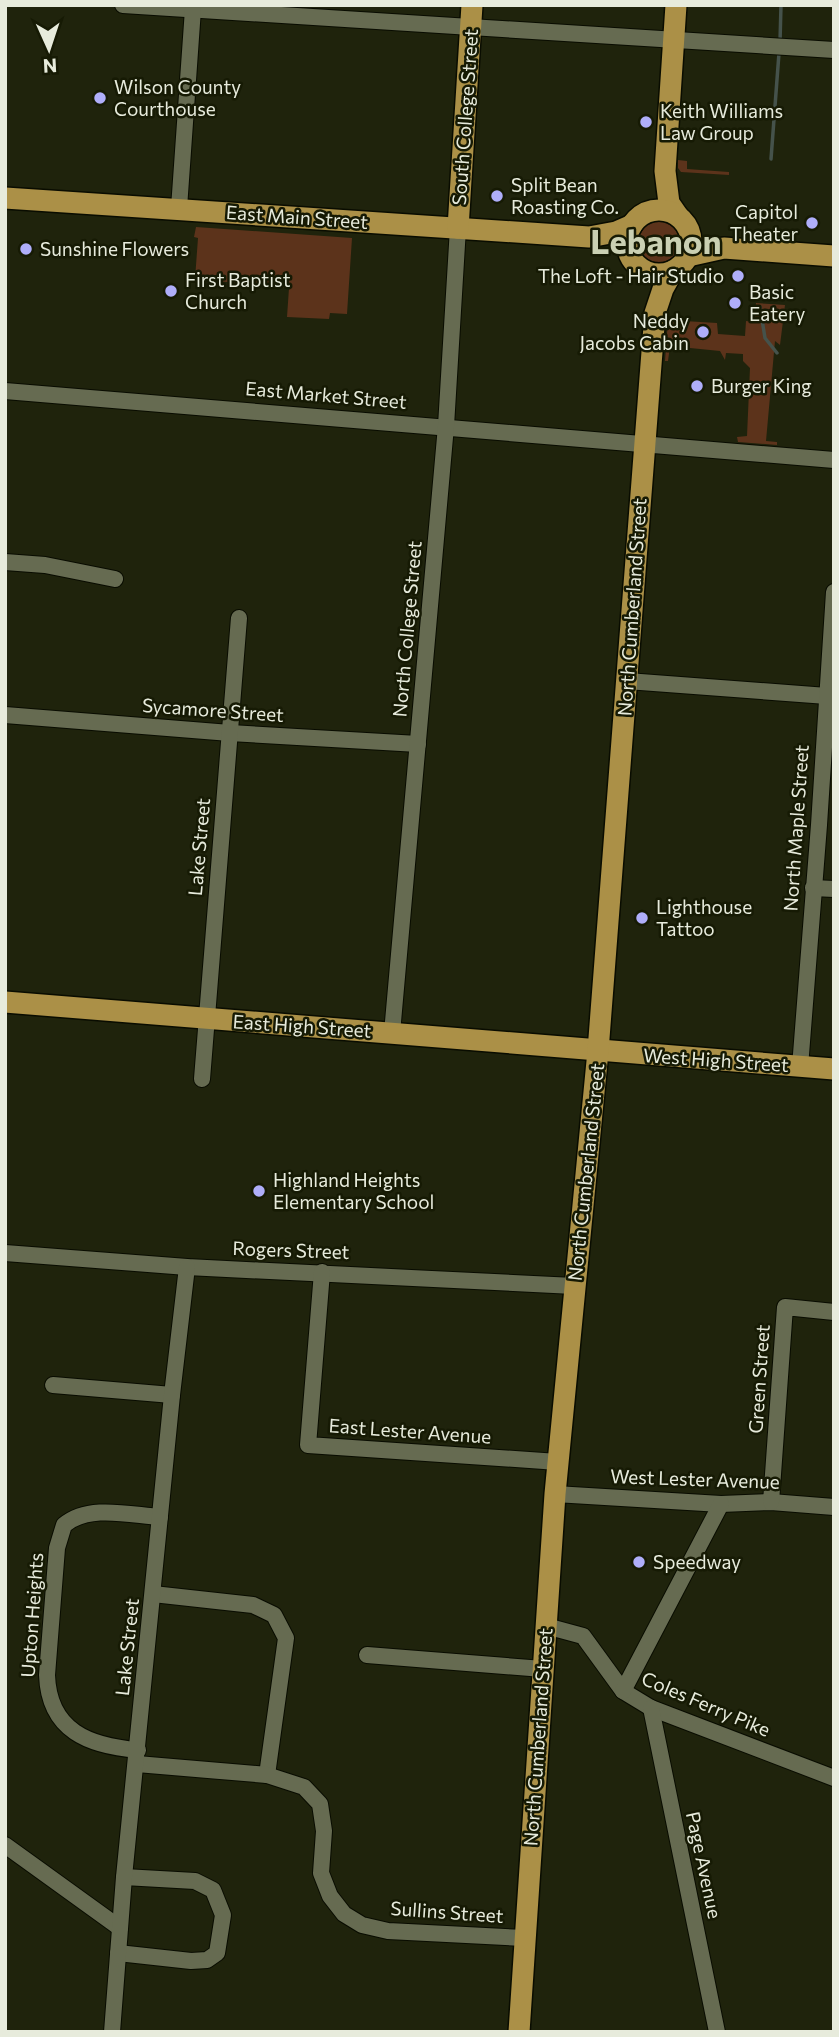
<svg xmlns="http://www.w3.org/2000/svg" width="839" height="2037" viewBox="0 0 839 2037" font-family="Commissioner,sans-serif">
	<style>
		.green { fill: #5c331b }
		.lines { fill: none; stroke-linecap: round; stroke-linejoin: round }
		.stream { stroke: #45524b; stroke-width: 3.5 }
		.minor-casing { stroke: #090c00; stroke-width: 18 }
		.major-casing { stroke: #090c00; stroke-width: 24 }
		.minor { stroke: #666b51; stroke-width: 16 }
		.major { stroke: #ab9047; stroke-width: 21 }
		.poi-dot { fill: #afaefa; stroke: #161a04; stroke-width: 2.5 }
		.labels { text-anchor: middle; stroke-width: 5; stroke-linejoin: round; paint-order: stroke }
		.poi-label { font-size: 19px; fill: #e7ebdc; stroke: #161a04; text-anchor: start }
		.street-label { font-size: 19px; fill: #e7ebdc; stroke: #161a04 }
		.town-label { font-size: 33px; font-weight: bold; fill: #cad0b3; stroke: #161a04 }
	</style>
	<rect width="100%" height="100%" fill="#1f230c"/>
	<!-- green -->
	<g class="green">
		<path d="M 678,160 L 687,161 L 687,169 L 729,172 L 729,175 L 681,172 L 678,168 Z"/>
		<circle cx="659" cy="242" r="20"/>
		<path d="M 196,227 L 352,238 L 347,314 L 330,313 L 329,319 L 287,317 L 289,288 L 195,279 L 198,238 L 194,237 Z"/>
		<path d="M 756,303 L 785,305 L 780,345 L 775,341 L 766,441 L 777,442 L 777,445 L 738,442 L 737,437 L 747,436 L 750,368 L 743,361 L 743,354 L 726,353 L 725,360 L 720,351 L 670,346 L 668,361 L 665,361 L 668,320 L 717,323 L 718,334 L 745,336 L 746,321 L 754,322 Z"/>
	</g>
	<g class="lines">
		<!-- stream -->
		<g class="stream">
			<path d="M 780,42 L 781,5"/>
			<path d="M 771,159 L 779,53"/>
			<path d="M 760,307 L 765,338 L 777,353"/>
		</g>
		<defs>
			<g id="minor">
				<path d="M 123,5 L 834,50"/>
				<path d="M 179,208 L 193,9"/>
				<path d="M 5,391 L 834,460"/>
				<path d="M 5,562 L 45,565 L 115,579"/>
				<path d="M 627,681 L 827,696"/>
				<path d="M 5,715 L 230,733 L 418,744"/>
				<path d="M 813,888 L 834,889"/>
				<path d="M 392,1033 L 446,426 L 458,228"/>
				<path d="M 800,1067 L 819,825 L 834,592"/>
				<path d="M 202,1079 L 239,618"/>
				<path d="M 5,1253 L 187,1267 L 574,1286"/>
				<path d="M 322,1272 L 308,1445 L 558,1462"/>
				<path d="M 53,1385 L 172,1395"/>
				<path d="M 555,1494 L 721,1504 L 771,1502 L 834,1507"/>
				<path d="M 771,1502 L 785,1307 L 834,1312"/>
				<path d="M 153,1594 L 253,1605 L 274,1615 L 286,1638 L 267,1775"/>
				<path d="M 546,1626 L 583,1636 L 623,1691 L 651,1708 L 834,1778"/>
				<path d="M 367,1655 L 543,1669"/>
				<path d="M 623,1691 L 721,1504"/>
				<path d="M 651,1708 L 717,2032"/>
				<path d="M 138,1750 C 89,1746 49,1731 47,1675 L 57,1548 L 64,1525 C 89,1504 130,1515 160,1517"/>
				<path d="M 137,1764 L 267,1775 L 304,1787 L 320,1804 L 324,1831 L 321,1873 L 330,1896 L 344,1914 L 362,1925 L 388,1931 L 524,1938"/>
				<path d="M 5,1845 L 120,1928"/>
				<path d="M 118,1953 L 191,1961 L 207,1960 L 217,1953 L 223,1915 L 213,1890 L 195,1881 L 124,1877"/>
				<path d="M 112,2032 L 124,1877 L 172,1395 L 187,1267"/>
			</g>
			<g id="major">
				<path d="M 676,5 L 665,171 L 669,203 L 678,216"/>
				<path d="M 5,198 L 589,237 L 616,232 L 632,225"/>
				<circle cx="659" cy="242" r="32"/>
				<path d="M 458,228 L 472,5"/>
				<path d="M 688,256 L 724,248 L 834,256"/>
				<path d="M 5,1002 L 834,1069"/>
				<path d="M 519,2032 L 555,1494 L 598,1051 L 655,313 L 663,289 L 673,271"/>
			</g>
		</defs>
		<!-- minor casing -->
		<use href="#minor" class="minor-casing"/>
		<!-- major casing -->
		<use href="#major" class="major-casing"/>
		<!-- minor -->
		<use href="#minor" class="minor"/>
		<!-- major -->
		<use href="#major" class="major"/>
	</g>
	<!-- markers -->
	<g class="poi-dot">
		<circle cx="100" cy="98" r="7"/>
		<circle cx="646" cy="122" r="7"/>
		<circle cx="497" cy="196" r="7"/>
		<circle cx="812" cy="223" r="7"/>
		<circle cx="26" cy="249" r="7"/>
		<circle cx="738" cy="276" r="7"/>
		<circle cx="171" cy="291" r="7"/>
		<circle cx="735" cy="303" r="7"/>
		<circle cx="703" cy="332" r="7"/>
		<circle cx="697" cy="386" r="7"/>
		<circle cx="642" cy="918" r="7"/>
		<circle cx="259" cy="1191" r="7"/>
		<circle cx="639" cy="1562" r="7"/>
	</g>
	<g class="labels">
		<!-- poi labels -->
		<g class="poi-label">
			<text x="114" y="94">Wilson County<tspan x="114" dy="22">Courthouse</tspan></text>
			<text x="660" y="118">Keith Williams<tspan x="660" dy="22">Law Group</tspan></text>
			<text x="511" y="192">Split Bean<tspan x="511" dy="22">Roasting Co.</tspan></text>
			<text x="798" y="219" text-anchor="end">Capitol<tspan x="798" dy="22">Theater</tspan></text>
			<text x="40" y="256">Sunshine Flowers</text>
			<text x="724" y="283" text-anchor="end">The Loft - Hair Studio</text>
			<text x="185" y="287">First Baptist<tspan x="185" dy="22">Church</tspan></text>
			<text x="749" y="299">Basic<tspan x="749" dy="22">Eatery</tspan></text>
			<text x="689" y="328" text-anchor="end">Neddy<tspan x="689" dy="22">Jacobs Cabin</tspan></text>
			<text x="711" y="393">Burger King</text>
			<text x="656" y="914">Lighthouse<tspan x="656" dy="22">Tattoo</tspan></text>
			<text x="273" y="1187">Highland Heights<tspan x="273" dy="22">Elementary School</tspan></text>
			<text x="653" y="1569">Speedway</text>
		</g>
		<!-- street labels -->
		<g class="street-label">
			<text transform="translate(465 117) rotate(-86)" y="7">South College Street</text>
			<text transform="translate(297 217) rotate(4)" y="7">East Main Street</text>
			<text transform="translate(326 395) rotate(5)" y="7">East Market Street</text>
			<text transform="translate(632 607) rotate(-86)" y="7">North Cumberland Street</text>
			<text transform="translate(407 629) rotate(-85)" y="7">North College Street</text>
			<text transform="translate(213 710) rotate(4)" y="7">Sycamore Street</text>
			<text transform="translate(796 828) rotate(-86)" y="7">North Maple Street</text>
			<text transform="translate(199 847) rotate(-85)" y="7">Lake Street</text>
			<text transform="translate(302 1026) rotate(4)" y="7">East High Street</text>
			<text transform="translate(716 1060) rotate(4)" y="7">West High Street</text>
			<text transform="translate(586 1172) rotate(-84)" y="7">North Cumberland Street</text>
			<text transform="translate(291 1250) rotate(2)" y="7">Rogers Street</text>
			<text transform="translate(759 1379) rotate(-86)" y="7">Green Street</text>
			<text transform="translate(410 1431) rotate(4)" y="7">East Lester Avenue</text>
			<text transform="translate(695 1479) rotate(2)" y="7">West Lester Avenue</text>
			<text transform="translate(32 1615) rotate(-86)" y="7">Upton Heights</text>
			<text transform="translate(127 1647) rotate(-84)" y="7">Lake Street</text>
			<text transform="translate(706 1704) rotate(23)" y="7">Coles Ferry Pike</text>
			<text transform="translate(538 1737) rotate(-86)" y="7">North Cumberland Street</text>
			<text transform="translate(704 1865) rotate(78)" y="7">Page Avenue</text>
			<text transform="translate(447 1912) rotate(4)" y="7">Sullins Street</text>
		</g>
		<!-- town labels -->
		<g class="town-label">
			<text x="656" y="254">Lebanon</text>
		</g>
	</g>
	<!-- border -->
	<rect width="839" height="2037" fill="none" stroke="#e7ebdc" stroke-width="14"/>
	<!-- north arrow -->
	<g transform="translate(49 49) rotate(177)" stroke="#161a04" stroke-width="5" paint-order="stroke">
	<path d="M0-5L12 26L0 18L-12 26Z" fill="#e7ebdc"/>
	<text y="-10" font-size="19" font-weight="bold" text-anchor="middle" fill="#e7ebdc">N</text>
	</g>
</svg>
